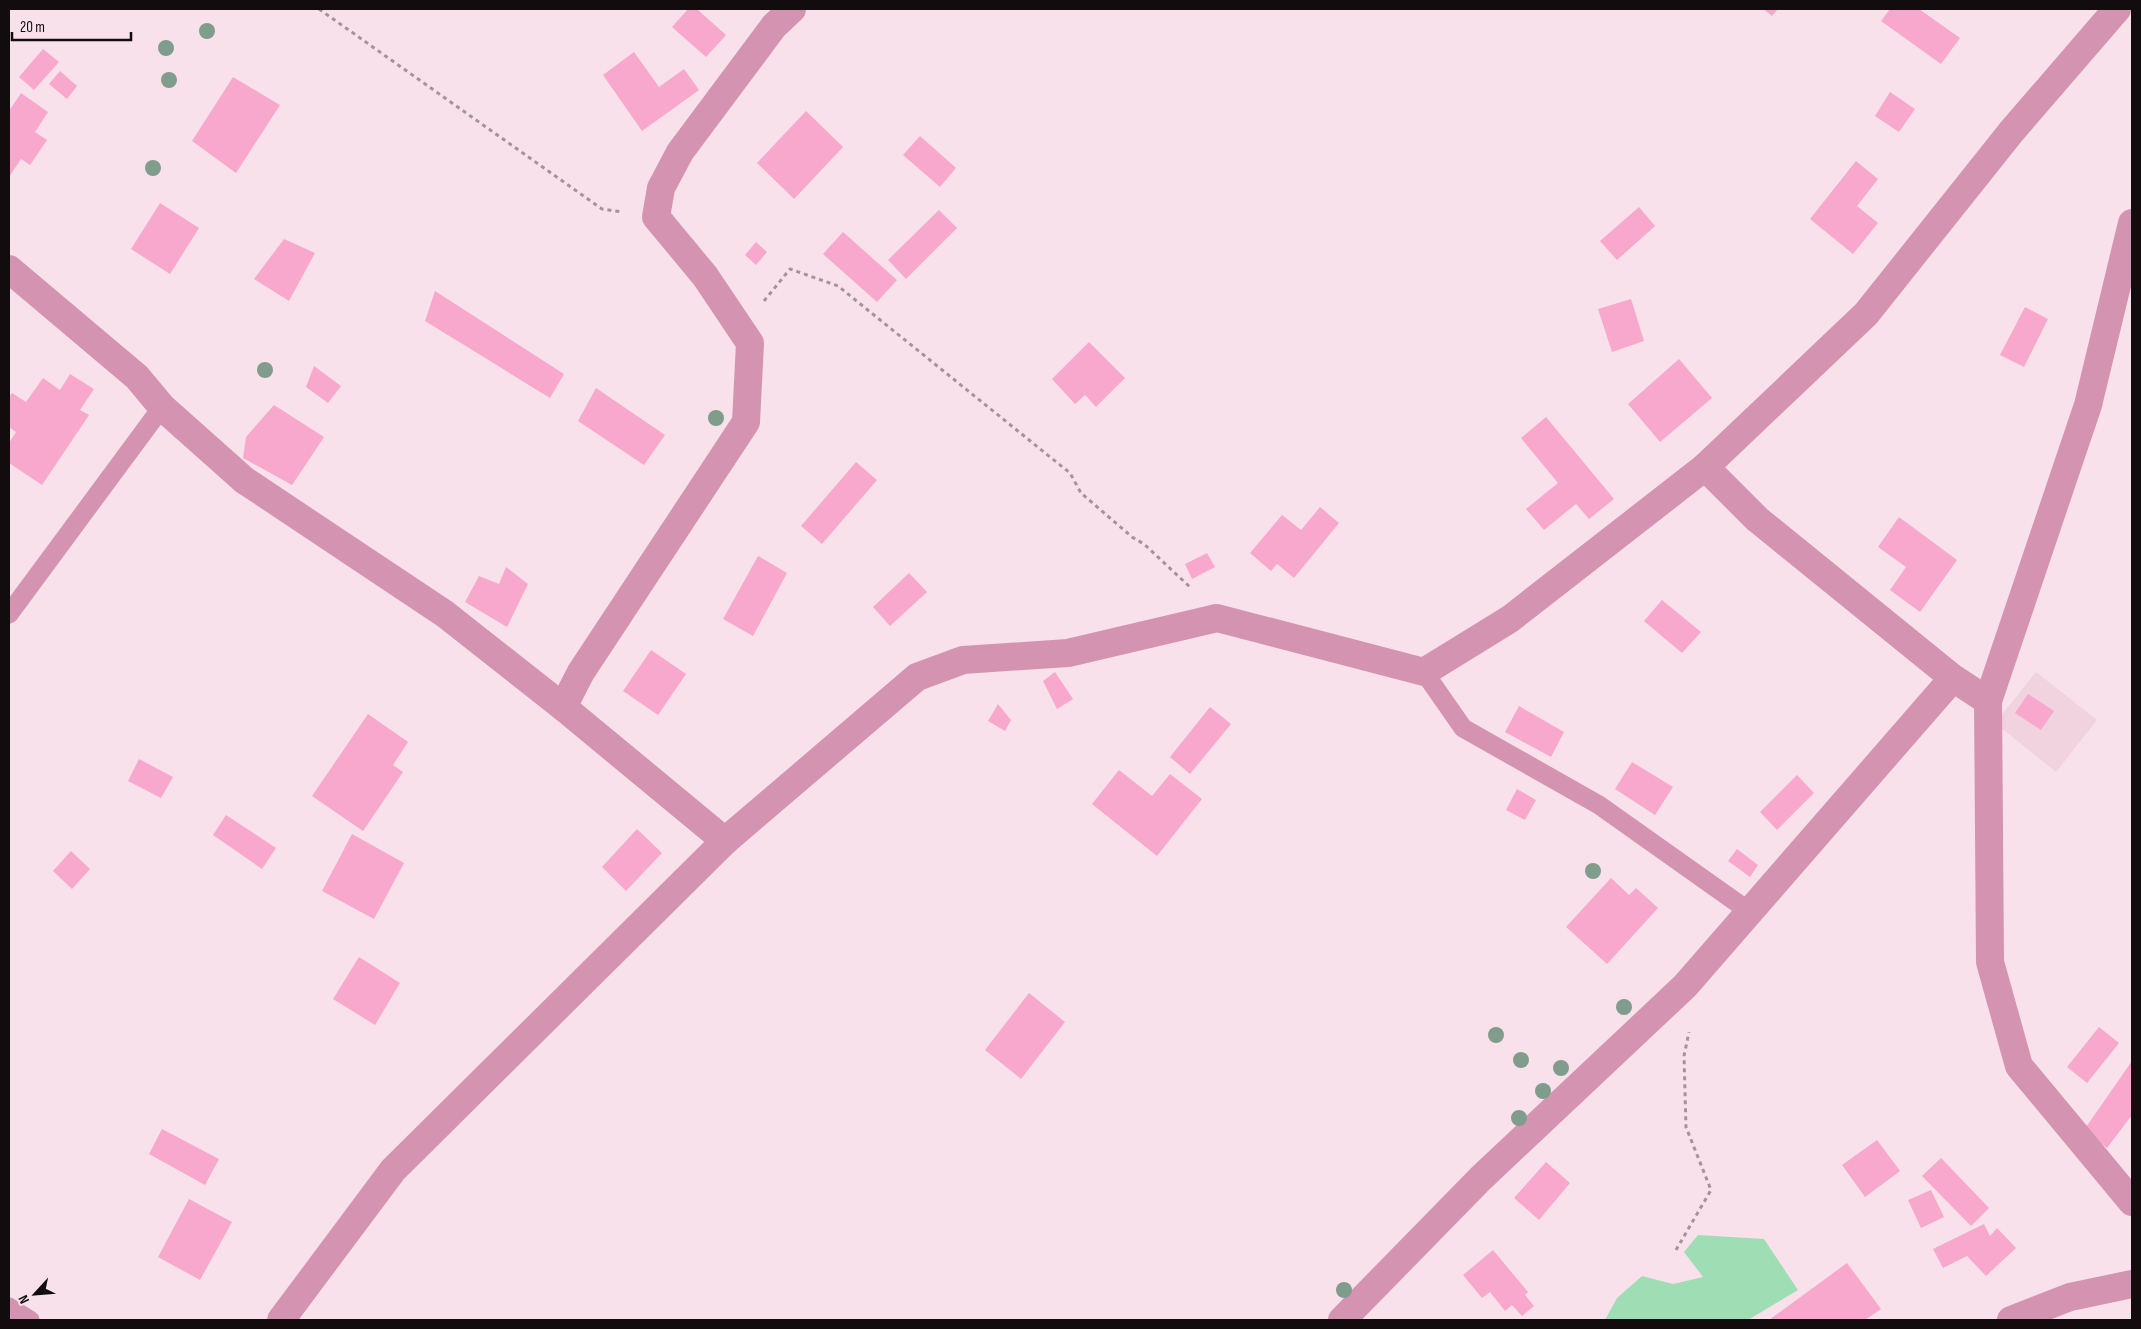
<svg xmlns="http://www.w3.org/2000/svg" width="2141" height="1329" viewBox="0 0 2141 1329" font-family="'Sofia Sans Condensed',sans-serif">
	<style>
		.built { fill: #f1d2df }
		.green { fill: #9fdeb5 }
		.building { fill: #f7a8cc }
		.lines { fill: none; stroke-linecap: round; stroke-linejoin: round }
		.path { stroke: #a4939a; stroke-width: 3; stroke-dasharray: 4 4; stroke-linecap: butt }
		.service { stroke: #d494b1; stroke-width: 19 }
		.minor { stroke: #d494b1; stroke-width: 28 }
		.tree { fill: #7f9c8c }
	</style>
	<rect width="100%" height="100%" fill="#f9e1eb"/>
	<!-- built -->
	<path class="built" d="M 2036,672 L 2097,720 L 2056,772 L 1995,723 Z"/>
	<!-- green -->
	<path class="green" d="M 1698,1235 L 1764,1239 L 1798,1290 L 1748,1320 L 1605,1320 L 1617,1298 L 1642,1276 L 1673,1284 L 1703,1277 L 1684,1252 Z"/>
	<!-- building -->
	<g class="building">
		<path d="M 688,9 L 699,9 L 698,10 L 726,35 L 706,57 L 672,27 Z"/>
		<path d="M 1763,9 L 1778,9 L 1772,16 Z"/>
		<path d="M 1890,9 L 1919,9 L 1960,38 L 1941,64 L 1881,21 Z"/>
		<path d="M 43,49 L 59,62 L 34,90 L 19,77 Z"/>
		<path d="M 634,52 L 659,87 L 684,69 L 699,90 L 642,131 L 603,75 Z"/>
		<path d="M 60,71 L 77,86 L 67,99 L 49,84 Z"/>
		<path d="M 233,77 L 280,105 L 236,173 L 192,141 Z"/>
		<path d="M 1890,92 L 1915,109 L 1899,132 L 1875,116 Z"/>
		<path d="M 21,93 L 48,112 L 35,132 L 47,140 L 30,165 L 21,159 L 9,177 L 9,111 Z"/>
		<path d="M 806,111 L 843,147 L 794,199 L 757,163 Z"/>
		<path d="M 920,136 L 956,168 L 940,187 L 903,155 Z"/>
		<path d="M 1856,161 L 1878,179 L 1857,206 L 1878,223 L 1853,254 L 1810,219 Z"/>
		<path d="M 160,203 L 199,228 L 170,274 L 131,249 Z"/>
		<path d="M 1639,207 L 1655,226 L 1617,260 L 1600,241 Z"/>
		<path d="M 939,210 L 957,228 L 906,279 L 888,260 Z"/>
		<path d="M 843,232 L 897,280 L 877,302 L 823,254 Z"/>
		<path d="M 284,239 L 315,253 L 289,301 L 254,279 Z"/>
		<path d="M 756,242 L 767,252 L 756,265 L 745,255 Z"/>
		<path d="M 435,291 L 564,374 L 550,398 L 425,321 Z"/>
		<path d="M 1631,299 L 1644,341 L 1612,352 L 1598,309 Z"/>
		<path d="M 2025,307 L 2048,319 L 2024,367 L 2000,355 Z"/>
		<path d="M 1089,342 L 1125,378 L 1096,407 L 1085,395 L 1075,404 L 1052,379 Z"/>
		<path d="M 1679,359 L 1712,398 L 1660,442 L 1628,404 Z"/>
		<path d="M 314,366 L 341,386 L 328,403 L 306,387 Z"/>
		<path d="M 70,374 L 94,389 L 80,410 L 89,415 L 42,485 L 9,463 L 9,443 L 16,432 L 9,427 L 9,397 L 12,393 L 26,402 L 43,378 L 60,390 Z"/>
		<path d="M 596,388 L 665,435 L 644,465 L 578,421 Z"/>
		<path d="M 274,405 L 324,437 L 292,485 L 243,458 L 246,437 Z"/>
		<path d="M 1546,417 L 1614,499 L 1589,519 L 1576,504 L 1544,530 L 1526,509 L 1558,483 L 1521,438 Z"/>
		<path d="M 856,462 L 877,480 L 822,544 L 801,526 Z"/>
		<path d="M 1320,507 L 1339,523 L 1294,578 L 1277,564 L 1271,571 L 1250,553 L 1282,515 L 1301,530 Z"/>
		<path d="M 1899,517 L 1957,560 L 1920,612 L 1890,590 L 1906,567 L 1878,547 Z"/>
		<path d="M 1207,553 L 1215,567 L 1192,579 L 1185,564 Z"/>
		<path d="M 758,556 L 787,573 L 753,636 L 723,619 Z"/>
		<path d="M 506,567 L 528,584 L 507,627 L 465,602 L 479,576 L 499,584 Z"/>
		<path d="M 909,573 L 927,592 L 890,626 L 873,607 Z"/>
		<path d="M 1662,600 L 1701,632 L 1682,653 L 1644,621 Z"/>
		<path d="M 651,650 L 686,674 L 658,715 L 623,691 Z"/>
		<path d="M 1055,672 L 1073,699 L 1057,709 L 1043,681 Z"/>
		<path d="M 2028,694 L 2054,711 L 2041,730 L 2015,713 Z"/>
		<path d="M 998,704 L 1011,720 L 1005,731 L 988,721 Z"/>
		<path d="M 1519,706 L 1564,732 L 1551,757 L 1505,732 Z"/>
		<path d="M 1210,707 L 1231,724 L 1190,774 L 1170,757 Z"/>
		<path d="M 368,714 L 408,742 L 393,765 L 403,772 L 363,831 L 312,796 Z"/>
		<path d="M 139,759 L 173,777 L 161,798 L 128,781 Z"/>
		<path d="M 1632,762 L 1673,787 L 1655,815 L 1615,789 Z"/>
		<path d="M 1119,770 L 1152,796 L 1170,774 L 1202,799 L 1157,856 L 1092,804 Z"/>
		<path d="M 1797,775 L 1814,793 L 1777,830 L 1760,812 Z"/>
		<path d="M 1517,789 L 1536,800 L 1525,820 L 1506,810 Z"/>
		<path d="M 226,815 L 276,848 L 262,869 L 213,835 Z"/>
		<path d="M 637,829 L 662,853 L 626,891 L 602,867 Z"/>
		<path d="M 352,834 L 404,863 L 374,919 L 322,891 Z"/>
		<path d="M 1737,849 L 1758,865 L 1750,877 L 1728,861 Z"/>
		<path d="M 71,851 L 90,869 L 72,889 L 53,871 Z"/>
		<path d="M 1611,878 L 1629,895 L 1636,888 L 1658,908 L 1607,964 L 1566,927 Z"/>
		<path d="M 359,957 L 400,983 L 375,1025 L 333,999 Z"/>
		<path d="M 1029,993 L 1065,1022 L 1021,1079 L 985,1050 Z"/>
		<path d="M 2099,1027 L 2119,1043 L 2087,1083 L 2067,1067 Z"/>
		<path d="M 2132,1061 L 2132,1115 L 2107,1148 L 2084,1130 Z"/>
		<path d="M 162,1129 L 219,1159 L 205,1185 L 149,1154 Z"/>
		<path d="M 1877,1140 L 1900,1171 L 1865,1197 L 1842,1165 Z"/>
		<path d="M 1941,1158 L 1989,1208 L 1971,1226 L 1922,1176 Z"/>
		<path d="M 1546,1162 L 1570,1183 L 1539,1220 L 1514,1198 Z"/>
		<path d="M 1931,1190 L 1944,1217 L 1921,1228 L 1908,1200 Z"/>
		<path d="M 189,1199 L 232,1222 L 200,1280 L 158,1257 Z"/>
		<path d="M 1984,1224 L 1990,1236 L 1997,1228 L 2016,1248 L 1986,1276 L 1967,1256 L 1943,1268 L 1933,1249 Z"/>
		<path d="M 1493,1250 L 1528,1292 L 1525,1295 L 1534,1306 L 1522,1316 L 1512,1305 L 1505,1311 L 1490,1292 L 1482,1298 L 1463,1275 Z"/>
		<path d="M 1847,1263 L 1881,1309 L 1865,1320 L 1769,1320 Z"/>
	</g>
	<g class="lines">
		<!-- path -->
		<g class="path">
			<path d="M 319,9 L 602,209 L 622,212"/>
			<path d="M 764,301 L 790,269 L 838,286 L 1070,473 L 1081,493 L 1132,537 L 1144,544 L 1191,588"/>
			<path d="M 1676,1250 L 1711,1190 L 1686,1127 L 1684,1056 L 1689,1032"/>
		</g>
		<!-- service -->
		<g class="service">
			<path d="M 9,614 L 162,407"/>
			<path d="M 1424,672 L 1463,728 L 1599,805 L 1750,912"/>
			<path d="M 9,1307 L 30,1320"/>
		</g>
		<!-- minor -->
		<g class="minor">
			<path d="M 2132,223 L 2088,405 L 1988,701 L 1990,962 L 2019,1066 L 2132,1202"/>
			<path d="M 9,269 L 137,377 L 162,407 L 244,480 L 445,614 L 563,707 L 725,841"/>
			<path d="M 1705,467 L 1757,519 L 1953,678 L 1988,701"/>
			<path d="M 563,707 L 581,672 L 746,422 L 750,343 L 705,276 L 656,217 L 661,188 L 680,152 L 774,26 L 792,9"/>
			<path d="M 281,1320 L 393,1170 L 725,841 L 917,677 L 963,660 L 1068,653 L 1217,618 L 1424,672 L 1510,619 L 1705,467 L 1866,314 L 2011,132 L 2117,9"/>
			<path d="M 1342,1320 L 1481,1178 L 1685,986 L 1953,678"/>
			<path d="M 2011,1320 L 2070,1297 L 2132,1284"/>
		</g>
	</g>
	<!-- trees -->
	<g class="tree">
		<circle cx="207" cy="31" r="8"/>
		<circle cx="166" cy="48" r="8"/>
		<circle cx="169" cy="80" r="8"/>
		<circle cx="153" cy="168" r="8"/>
		<circle cx="265" cy="370" r="8"/>
		<circle cx="716" cy="418" r="8"/>
		<circle cx="1593" cy="871" r="8"/>
		<circle cx="1624" cy="1007" r="8"/>
		<circle cx="1496" cy="1035" r="8"/>
		<circle cx="1521" cy="1060" r="8"/>
		<circle cx="1561" cy="1068" r="8"/>
		<circle cx="1543" cy="1091" r="8"/>
		<circle cx="1519" cy="1118" r="8"/>
		<circle cx="1344" cy="1290" r="8"/>
	</g>
	<!-- border -->
	<rect width="2141" height="1329" fill="none" stroke="#130c0f" stroke-width="20"/>
	<!-- north arrow -->
	<g transform="translate(35 1294) rotate(244)" stroke="#f9e1eb" stroke-width="4" paint-order="stroke">
	<path d="M0-4L9 19L0 12L-9 19Z" fill="#130c0f"/>
	<text y="-8" font-size="14" font-weight="bold" text-anchor="middle" fill="#130c0f">N</text>
	</g>
	<!-- scale -->
	<path d="M12 32v8h119v-8" fill="none" stroke="#130c0f" stroke-width="2.5"/>
	<text x="20" y="32" font-size="15" fill="#130c0f" stroke="#f9e1eb" stroke-width="4" paint-order="stroke">20 m</text>
</svg>
